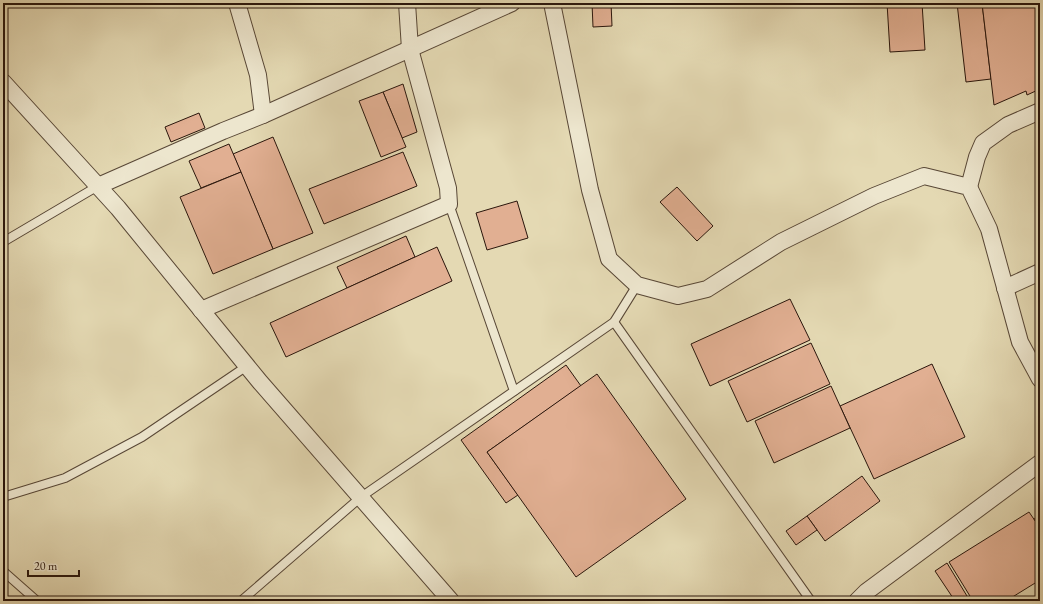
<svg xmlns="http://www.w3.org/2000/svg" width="1043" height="604" viewBox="0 0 1043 604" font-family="'EB Garamond',serif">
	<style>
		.building { fill: #e1af92; stroke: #2a160c }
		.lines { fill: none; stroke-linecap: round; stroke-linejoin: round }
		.service-casing { stroke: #584736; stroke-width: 10 }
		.minor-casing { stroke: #584736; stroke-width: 18 }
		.service { stroke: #ede6ce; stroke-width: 8 }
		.minor { stroke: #ede6ce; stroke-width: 16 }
	</style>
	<rect width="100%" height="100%" fill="#e4d9b3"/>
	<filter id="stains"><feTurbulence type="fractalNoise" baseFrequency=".005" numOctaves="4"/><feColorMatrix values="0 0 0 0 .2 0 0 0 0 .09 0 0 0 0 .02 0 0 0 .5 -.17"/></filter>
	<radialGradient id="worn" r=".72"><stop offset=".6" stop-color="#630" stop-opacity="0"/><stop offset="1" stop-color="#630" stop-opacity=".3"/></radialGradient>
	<!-- building -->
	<g class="building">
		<path d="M 3,3 L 14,3 L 3,10 Z"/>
		<path d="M 592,3 L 611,3 L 612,26 L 593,27 Z"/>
		<path d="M 887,3 L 922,3 L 925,50 L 890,52 Z"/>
		<path d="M 957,3 L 982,3 L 991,79 L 966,82 Z"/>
		<path d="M 982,3 L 1040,3 L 1040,89 L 1027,95 L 1026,91 L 994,105 Z"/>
		<path d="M 403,84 L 417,132 L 402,138 L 383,92 Z"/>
		<path d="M 383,92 L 406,147 L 381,157 L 359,101 Z"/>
		<path d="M 199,113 L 205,128 L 171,142 L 165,127 Z"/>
		<path d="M 273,137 L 313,233 L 273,249 L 233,154 Z"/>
		<path d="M 229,144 L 241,172 L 201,188 L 189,161 Z"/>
		<path d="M 403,152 L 417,186 L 324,224 L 309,189 Z"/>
		<path d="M 241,172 L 273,249 L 213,274 L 180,197 Z"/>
		<path d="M 677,187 L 713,226 L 697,241 L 660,202 Z"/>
		<path d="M 517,201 L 528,238 L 487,250 L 476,213 Z"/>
		<path d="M 406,236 L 415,257 L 347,288 L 337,267 Z"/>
		<path d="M 437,247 L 452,281 L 286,357 L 270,323 Z"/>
		<path d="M 790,299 L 810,340 L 710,386 L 691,344 Z"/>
		<path d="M 811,343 L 830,384 L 747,422 L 728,381 Z"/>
		<path d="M 932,364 L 965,437 L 874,479 L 840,406 Z"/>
		<path d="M 566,365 L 581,386 L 487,452 L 518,495 L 506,503 L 461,440 Z"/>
		<path d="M 597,374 L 686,499 L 576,577 L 487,452 Z"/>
		<path d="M 831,386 L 850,428 L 774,463 L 755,421 Z"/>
		<path d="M 862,476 L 880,501 L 825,541 L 807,516 Z"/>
		<path d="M 1029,512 L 1040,528 L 1040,580 L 1006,601 L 973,601 L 949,562 Z"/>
		<path d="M 807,516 L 817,530 L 796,545 L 786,531 Z"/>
		<path d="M 1040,516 L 1040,528 L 1034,519 Z"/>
		<path d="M 947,563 L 970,601 L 955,601 L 935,571 Z"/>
	</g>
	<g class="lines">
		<defs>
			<g id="service">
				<path d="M 449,204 L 514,391"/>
				<path d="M 3,242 L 98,186"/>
				<path d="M 614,322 L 811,601"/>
				<path d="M 3,497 L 65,478 L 142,437 L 247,366"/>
				<path d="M 3,571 L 37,601"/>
				<path d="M 241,601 L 361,497 L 614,322 L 637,285"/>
			</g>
			<g id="minor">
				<path d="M 237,3 L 258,75 L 263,115"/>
				<path d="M 552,3 L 590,190 L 609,259 L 637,285 L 678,296 L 707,289 L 781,242 L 874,196 L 924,176 L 969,187 L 989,229 L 1020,342 L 1040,379"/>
				<path d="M 3,82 L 118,208 L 260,382 L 451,601"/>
				<path d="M 98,186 L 223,131 L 263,115 L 512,3"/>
				<path d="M 969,187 L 977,157 L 983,143 L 1008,125 L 1040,111"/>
				<path d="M 1005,288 L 1040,272"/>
				<path d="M 201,310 L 449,204 L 448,188 L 410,49 L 407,3"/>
				<path d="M 857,601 L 866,592 L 1040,463"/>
			</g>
		</defs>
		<!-- service casing -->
		<use href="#service" class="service-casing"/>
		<!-- minor casing -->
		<use href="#minor" class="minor-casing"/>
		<!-- service -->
		<use href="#service" class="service"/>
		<!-- minor -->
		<use href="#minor" class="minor"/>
	</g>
	<!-- margin -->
	<rect width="1043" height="604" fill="none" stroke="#e4d9b3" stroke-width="16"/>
	<rect x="4" y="4" width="1035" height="596" fill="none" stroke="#2a160c" stroke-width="2"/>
	<rect x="8" y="8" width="1027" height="588" fill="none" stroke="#2a160c"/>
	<!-- scale -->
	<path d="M28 570v6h51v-6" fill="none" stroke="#2a160c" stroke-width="2"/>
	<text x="34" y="570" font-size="12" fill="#2a160c" stroke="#ede6ce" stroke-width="3" paint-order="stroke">20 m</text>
	<rect width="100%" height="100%" filter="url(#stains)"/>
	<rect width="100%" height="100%" fill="url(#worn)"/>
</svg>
